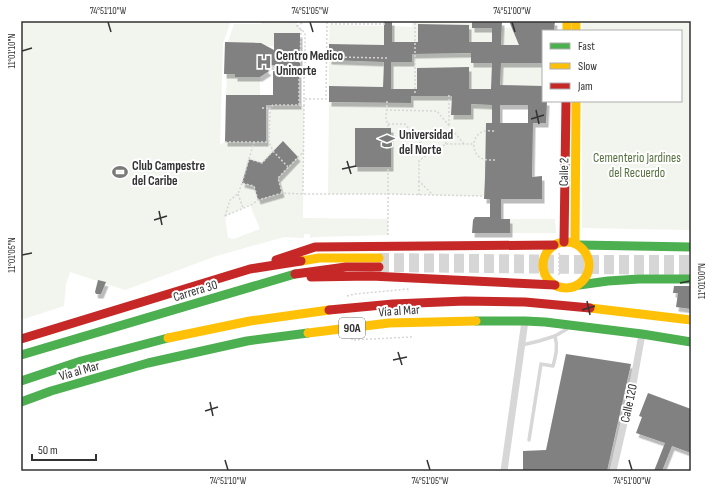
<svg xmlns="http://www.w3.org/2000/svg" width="712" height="492" viewBox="0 0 712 492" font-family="'Sofia Sans Condensed',sans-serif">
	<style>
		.green { fill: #f1f5ed; fill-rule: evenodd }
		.building { fill: #818181; fill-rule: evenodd; filter: url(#shadow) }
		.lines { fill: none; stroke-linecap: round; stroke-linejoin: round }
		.secondary-tunnel { stroke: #d6d6d6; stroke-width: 10; stroke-dasharray: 10 5; stroke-linecap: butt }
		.path { stroke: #d6d6d6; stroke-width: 1.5; stroke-dasharray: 2 2; stroke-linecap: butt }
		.lane { stroke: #d7d7d7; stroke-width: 3.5 }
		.street { stroke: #d7d7d7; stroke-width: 7 }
		.fast { stroke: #4caf50; stroke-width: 9 }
		.slow { stroke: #ffc107; stroke-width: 9 }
		.jam { stroke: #c62828; stroke-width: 9 }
		.ticks { fill: none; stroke: #333; stroke-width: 1.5 }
		.labels { text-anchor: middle; stroke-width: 4; stroke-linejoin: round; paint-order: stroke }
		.shield { fill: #fff; stroke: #707070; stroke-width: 1 }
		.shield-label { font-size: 12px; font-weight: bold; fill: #333 }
		.poi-label { font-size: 13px; font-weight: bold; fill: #333; stroke: #fff; text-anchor: start }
		.park-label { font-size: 13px; fill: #56703f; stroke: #fff }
		.street-label { font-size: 13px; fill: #333; stroke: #fff }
		.neatline { fill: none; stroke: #333; stroke-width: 1.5 }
		.ticks-label { font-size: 10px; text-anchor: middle; fill: #333 }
	</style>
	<defs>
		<filter id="shadow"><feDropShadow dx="2.5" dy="4.5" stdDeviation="0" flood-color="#0004"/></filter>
	</defs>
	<rect width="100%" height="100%" fill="#fff"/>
	<!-- green -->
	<g class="green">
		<path d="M 21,21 L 231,21 L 223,43 L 220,145 L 225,142 L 269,142 L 270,108 L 273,105 L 299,105 L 304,106 L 303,218 L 388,219 L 388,235 L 314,237 L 310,238 L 310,234 L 304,234 L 304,238 L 284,237 L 216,256 L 125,290 L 70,272 L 66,284 L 64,306 L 21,320 ZM 283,141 L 298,157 L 291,164 L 277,148 ZM 273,151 L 288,167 L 278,178 L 282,193 L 259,200 L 254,186 L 242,182 L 249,159 L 262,163 ZM 250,205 L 260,229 L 234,239 L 228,238 L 225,216 Z"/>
		<path d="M 261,21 L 296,21 L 297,25 L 301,29 L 300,33 L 274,33 L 274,46 L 268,46 L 261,43 L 228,42 L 234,24 L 261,24 Z"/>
		<path d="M 412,21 L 472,21 L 472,28 L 492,28 L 492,42 L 468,46 L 469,25 L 419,24 L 418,46 L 392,42 L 392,26 L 412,27 Z"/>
		<path d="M 582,21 L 691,21 L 691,230 L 582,228 L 582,101 L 681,101 L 681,31 L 582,31 Z"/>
		<path d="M 330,25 L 384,26 L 384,45 L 329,44 Z"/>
		<path d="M 502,28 L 512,28 L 516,38 L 543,38 L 543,46 L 501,45 Z"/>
		<path d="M 471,53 L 471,63 L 492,63 L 491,89 L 469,89 L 469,67 L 417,68 L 417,89 L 391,89 L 391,62 L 412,62 L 412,54 Z"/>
		<path d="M 329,60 L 384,62 L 383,87 L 329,86 Z"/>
		<path d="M 501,63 L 543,63 L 543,86 L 500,85 Z"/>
		<path d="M 227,74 L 235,74 L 235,77 L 260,77 L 260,95 L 226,95 Z"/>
		<path d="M 411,96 L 452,96 L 452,115 L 471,115 L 471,104 L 492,105 L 492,177 L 485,177 L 484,196 L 387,194 L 328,194 L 329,102 L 411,103 ZM 355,128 L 391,128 L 391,167 L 356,167 Z"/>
		<path d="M 510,219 L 555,219 L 556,233 L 510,233 Z"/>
	</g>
	<!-- building -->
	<g class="building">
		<path d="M 384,21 L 392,21 L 392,42 L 418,42 L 418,24 L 469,25 L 469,42 L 492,42 L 492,28 L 472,28 L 472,21 L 502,21 L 501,45 L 519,45 L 509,21 L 555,21 L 554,31 L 543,31 L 543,63 L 501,63 L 500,85 L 543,86 L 543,101 L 547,101 L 546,123 L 528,123 L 533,123 L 532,177 L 542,176 L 542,199 L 501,199 L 501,219 L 510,219 L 510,233 L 472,233 L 473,220 L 475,217 L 490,217 L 490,199 L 484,199 L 485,177 L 486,123 L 492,123 L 492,105 L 471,104 L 471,115 L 451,115 L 452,96 L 411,96 L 411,103 L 329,102 L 329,86 L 383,87 L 384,62 L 329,60 L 329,44 L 384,45 ZM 471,53 L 471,63 L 492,63 L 491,89 L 469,89 L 469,67 L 417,68 L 417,89 L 391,89 L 391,62 L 412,62 L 412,54 ZM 500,105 L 528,105 L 528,123 L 500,123 Z"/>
		<path d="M 274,33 L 300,33 L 300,66 L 268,65 L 266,67 L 266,69 L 269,71 L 260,77 L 235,77 L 235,74 L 224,74 L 225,42 L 261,43 L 274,50 Z"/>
		<path d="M 273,71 L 299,73 L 299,105 L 266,105 L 266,142 L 225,142 L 226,95 L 273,95 Z"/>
		<rect x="355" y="128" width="36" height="39"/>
		<path d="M 283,141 L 298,157 L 278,178 L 282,193 L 258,200 L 254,186 L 242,183 L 249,159 L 262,163 Z"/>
		<path d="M 98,280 L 106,282 L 101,294 L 96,294 L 95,292 Z"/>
		<path d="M 674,286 L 691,286 L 691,309 L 676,307 L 678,293 L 673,293 Z"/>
		<path d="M 566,354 L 631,364 L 607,471 L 523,471 L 523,451 L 546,450 Z"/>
		<path d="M 648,393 L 691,409 L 691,453 L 672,446 L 662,471 L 654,471 L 665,443 L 636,433 L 642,417 L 639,416 Z"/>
	</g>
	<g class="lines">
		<!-- secondary-tunnel -->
		<g class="secondary-tunnel">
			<path d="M 379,258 L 581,260 L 691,260"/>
			<path d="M 379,267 L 691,270"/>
		</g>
		<!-- path -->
		<g class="path">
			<path d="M 296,21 L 297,26 L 305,33 L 305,63"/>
			<path d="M 468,22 L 468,21"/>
			<path d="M 331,24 L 387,24"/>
			<path d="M 297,26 L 299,25 L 305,21"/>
			<path d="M 333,57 L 387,58"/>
			<path d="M 300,63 L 301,29"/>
			<path d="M 415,93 L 415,21"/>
			<path d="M 304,99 L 304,75"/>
			<path d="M 387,101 L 386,120 L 388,124 L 388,128"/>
			<path d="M 299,105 L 299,75"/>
			<path d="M 304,106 L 304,99 L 326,99 L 327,21"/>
			<path d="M 262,108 L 270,108"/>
			<path d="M 386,110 L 437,111 L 455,133 L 445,144"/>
			<path d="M 388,124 L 405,124 L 429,153 L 437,153 L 445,144 L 474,144"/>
			<path d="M 449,125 L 449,93"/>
			<path d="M 455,133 L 464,144"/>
			<path d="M 225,142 L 269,142"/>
			<path d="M 273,151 L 288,167"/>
			<path d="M 429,153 L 419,161 L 419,181 L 433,195"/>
			<path d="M 249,159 L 254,142"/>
			<path d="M 495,160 C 491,160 486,160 483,159 C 472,155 471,139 480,133 C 484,130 491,131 496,131"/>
			<path d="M 282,193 L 278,178 L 304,151"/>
			<path d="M 238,194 L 243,208"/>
			<path d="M 419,195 L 419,181"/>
			<path d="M 258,200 L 254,186 L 242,183 L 249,159 L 262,163 L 273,151 L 269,142 L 270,108 L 273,105 L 299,105 L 304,106 L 303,194"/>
			<path d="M 225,216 L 251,205 L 258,200 L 282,193 L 303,194 L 387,194 L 484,196"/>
			<path d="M 225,216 L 230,200 L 238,194 L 242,183"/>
			<path d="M 388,235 L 388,167"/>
			<path d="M 559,253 L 559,277"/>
			<path d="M 347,296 L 355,294 L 408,289 L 408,292"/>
			<path d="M 352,338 L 352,340 L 411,337 L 411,334"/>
		</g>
		<!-- lane -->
		<g class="lane">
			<path d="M 269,68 L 315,70"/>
			<path d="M 522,345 L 539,341 L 555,336 L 567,329"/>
			<path d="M 529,440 L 541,364 L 553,366 C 556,355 558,347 555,336"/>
		</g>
		<!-- street -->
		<g class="street">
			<path d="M 504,471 L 525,321"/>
			<path d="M 613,471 L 633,384 L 642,334"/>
		</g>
		<!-- fast -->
		<g class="fast">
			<path d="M 579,245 L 691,247"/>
			<path d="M 579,285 L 608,281 L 639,279 L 691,279"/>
			<path d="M 476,321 L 525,321 L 545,322 L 642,334 L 691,342"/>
			<path d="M 21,355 L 295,274"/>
			<path d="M 21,381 L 81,361 L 168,338"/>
			<path d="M 21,402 L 51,391 L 148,363 L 247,341 L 308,333"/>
		</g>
		<!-- slow -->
		<g class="slow">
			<path d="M 567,21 L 567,31"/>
			<path d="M 576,21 L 576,31"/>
			<circle cx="566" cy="265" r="23"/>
			<path d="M 575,243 L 576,101"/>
			<path d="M 301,261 L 319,258 L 379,258"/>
			<path d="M 590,308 L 691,320"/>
			<path d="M 308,333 L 389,323 L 476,321"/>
			<path d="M 168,338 L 250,321 L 329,310"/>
		</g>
		<!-- jam -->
		<g class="jam">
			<path d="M 564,242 L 566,101"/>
			<path d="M 276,260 L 315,247 L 554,245"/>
			<path d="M 295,274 L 346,267 L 379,267"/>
			<path d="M 311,277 L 371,276 L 555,285"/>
			<path d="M 329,310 L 393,304 L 465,301 L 525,302 L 590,308"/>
			<path d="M 21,339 L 250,269 L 301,261"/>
		</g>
	</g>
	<!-- ticks -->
	<path class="ticks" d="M 108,22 L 111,32M 310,22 L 313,32M 512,22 L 515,32M 22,51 L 32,48M 536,110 L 539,124M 531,119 L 544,115M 347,161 L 351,174M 342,169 L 356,166M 159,211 L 162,225M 154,220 L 167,216M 22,255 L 32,253M 680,283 L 690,281M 587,301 L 590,315M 582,310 L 595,306M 398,352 L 402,365M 393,360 L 407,357M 210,402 L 213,416M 205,411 L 218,407M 225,460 L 228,470M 427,460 L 430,470M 629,460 L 632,470"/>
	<!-- icons -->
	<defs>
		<symbol id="hospital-bare" viewBox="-9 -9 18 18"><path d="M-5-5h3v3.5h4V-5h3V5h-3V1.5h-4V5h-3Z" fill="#7a7a7a" stroke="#fff" stroke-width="2.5" paint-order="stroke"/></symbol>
		<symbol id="university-bare" viewBox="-9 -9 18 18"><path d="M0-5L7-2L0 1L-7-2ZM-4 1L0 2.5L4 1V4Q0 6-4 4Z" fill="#7a7a7a" stroke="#fff" stroke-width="2.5" paint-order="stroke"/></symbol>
		<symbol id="stadium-bare" viewBox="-9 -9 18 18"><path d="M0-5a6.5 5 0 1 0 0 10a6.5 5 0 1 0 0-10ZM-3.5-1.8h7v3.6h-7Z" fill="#7a7a7a" stroke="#fff" stroke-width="2.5" paint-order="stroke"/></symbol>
	</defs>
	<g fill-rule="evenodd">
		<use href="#hospital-bare" x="253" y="51" width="22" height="22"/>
		<use href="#university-bare" x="376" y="130" width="22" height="22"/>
		<use href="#stadium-bare" x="109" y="161" width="22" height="22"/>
	</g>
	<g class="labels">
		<!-- shield labels -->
		<rect class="shield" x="339" y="318" width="26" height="20" rx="3"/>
		<g class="shield-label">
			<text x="352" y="332">90A</text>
		</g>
		<!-- poi labels -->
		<g class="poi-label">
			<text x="276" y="60">Centro Medico<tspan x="276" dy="15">Uninorte</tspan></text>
			<text x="399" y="139">Universidad<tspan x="399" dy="15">del Norte</tspan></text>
			<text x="132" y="170">Club Campestre<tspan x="132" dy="15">del Caribe</tspan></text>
		</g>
		<!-- park labels -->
		<g class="park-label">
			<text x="637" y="162">Cementerio Jardines<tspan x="637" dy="15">del Recuerdo</tspan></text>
		</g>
		<!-- street labels -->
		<g class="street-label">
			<text transform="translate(563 172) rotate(-89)" y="5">Calle 2</text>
			<text transform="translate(195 290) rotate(-17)" y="5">Carrera 30</text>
			<text transform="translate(399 310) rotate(-4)" y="5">Vía al Mar</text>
			<text transform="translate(79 370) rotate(-16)" y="5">Vía al Mar</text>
			<text transform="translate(628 403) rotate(-78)" y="5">Calle 120</text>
		</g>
	</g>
	<!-- border -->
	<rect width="712" height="492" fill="none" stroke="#ffffff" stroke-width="44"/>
	<!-- legend -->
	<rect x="542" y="30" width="140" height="72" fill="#ffffff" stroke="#adadad"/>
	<rect x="550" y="43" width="20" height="6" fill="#4caf50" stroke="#adadad"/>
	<text x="578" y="50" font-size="12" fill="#333333">Fast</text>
	<rect x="550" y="63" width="20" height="6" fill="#ffc107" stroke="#adadad"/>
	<text x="578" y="70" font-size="12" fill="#333333">Slow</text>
	<rect x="550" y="83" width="20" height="6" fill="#c62828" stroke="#adadad"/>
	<text x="578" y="90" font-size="12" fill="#333333">Jam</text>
	<!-- scale -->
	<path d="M32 454v6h64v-6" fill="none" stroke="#333333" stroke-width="2"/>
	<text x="38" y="454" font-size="12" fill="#333333" stroke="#ffffff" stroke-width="3" paint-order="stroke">50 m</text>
	<rect x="22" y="22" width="668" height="448" class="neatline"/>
	<g class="ticks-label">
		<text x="108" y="14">74°51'10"W</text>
		<text x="310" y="14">74°51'05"W</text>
		<text x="512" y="14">74°51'00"W</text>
		<text transform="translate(11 51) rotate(-90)" y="4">11°01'10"N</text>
		<text transform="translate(11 255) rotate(-90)" y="4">11°01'05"N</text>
		<text transform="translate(701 281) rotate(-90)" y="4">11°01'00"N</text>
		<text x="228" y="484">74°51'10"W</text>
		<text x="430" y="484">74°51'05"W</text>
		<text x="632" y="484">74°51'00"W</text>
	</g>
</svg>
